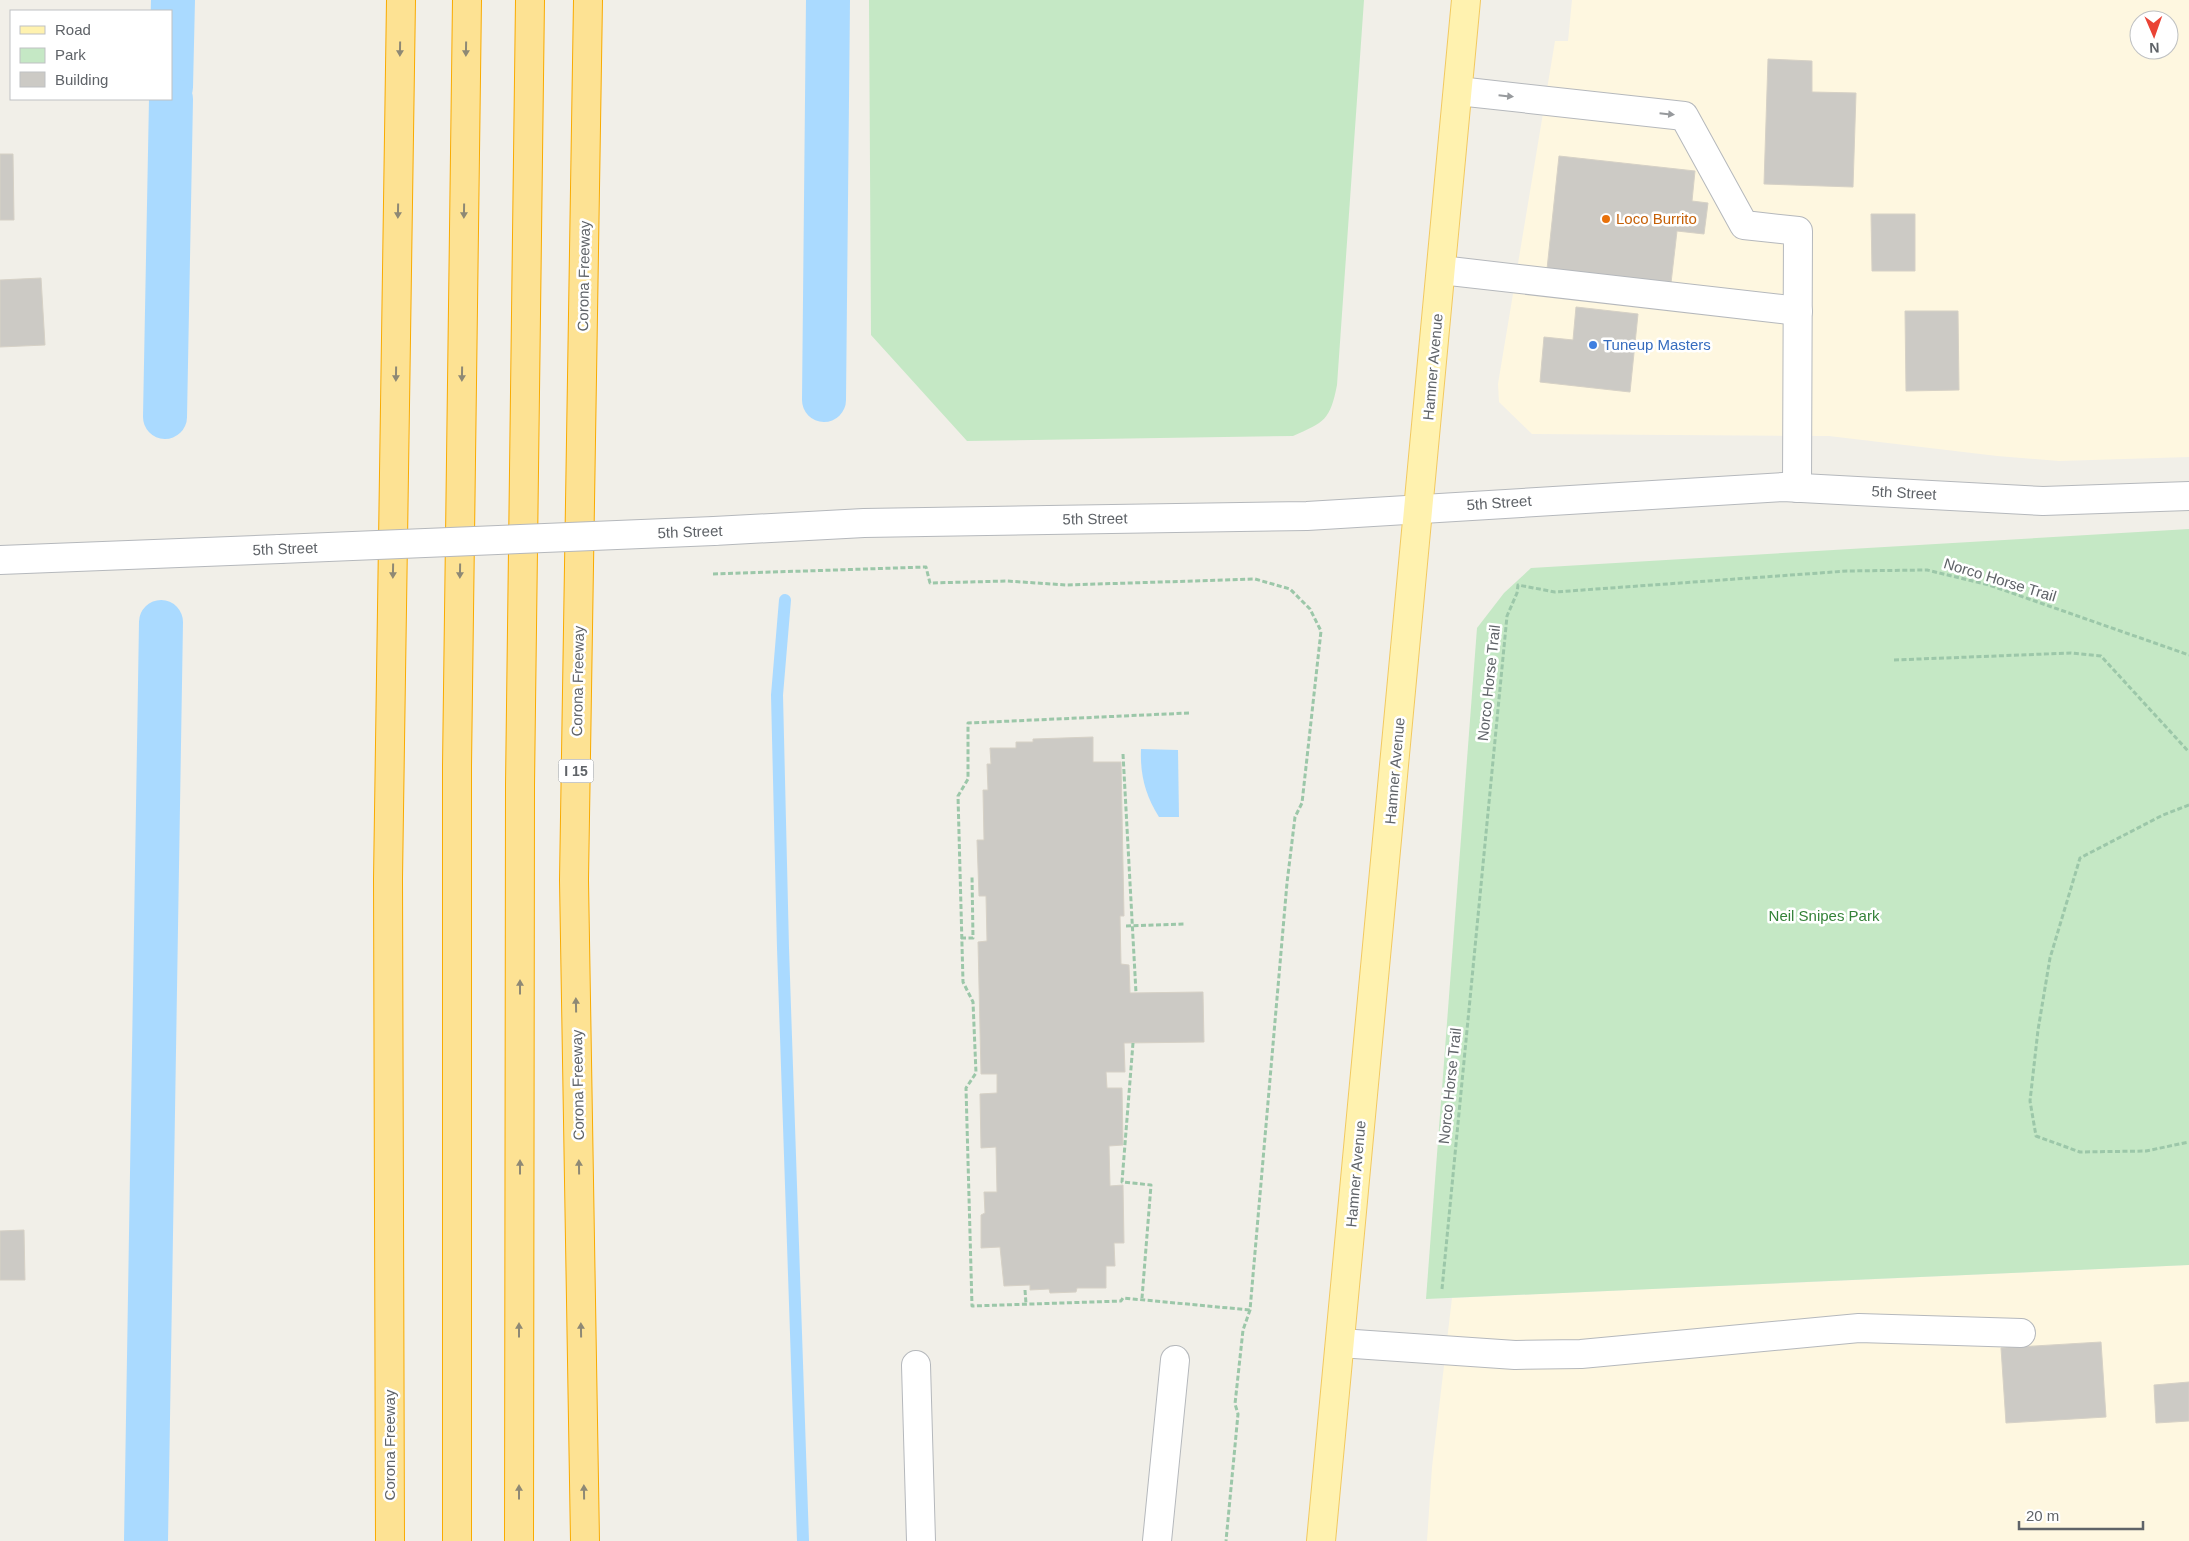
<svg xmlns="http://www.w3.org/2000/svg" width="2189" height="1541" viewBox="0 0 2189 1541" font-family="Arial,sans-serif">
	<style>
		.commercial { fill: #fef7e0; fill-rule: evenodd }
		.green { fill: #c5e8c5 }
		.water { fill: #aadaff }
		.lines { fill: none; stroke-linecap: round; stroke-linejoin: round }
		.stream { stroke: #aadaff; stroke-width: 12 }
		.canal { stroke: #aadaff; stroke-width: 44 }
		.building { fill: #cccac5; stroke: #d6d1c6 }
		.minor-casing { stroke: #b5b8bc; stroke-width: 30 }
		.major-casing { stroke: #f2c960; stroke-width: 30 }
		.highway-casing { stroke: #f9ab00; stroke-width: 30 }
		.path { stroke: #9cc7a9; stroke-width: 3; stroke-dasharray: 5 2.5; stroke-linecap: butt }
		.minor { stroke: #fff; stroke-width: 28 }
		.major { stroke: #fff2af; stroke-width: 28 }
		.highway { stroke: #fde293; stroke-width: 28 }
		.minor-bridge-casing { stroke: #b5b8bc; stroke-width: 30; stroke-linecap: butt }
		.minor-bridge { stroke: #fff; stroke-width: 28 }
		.oneway { fill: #8e8975 }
		.oneway2 { fill: #979a9d }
		.food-dot { fill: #e8710a; stroke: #fff; stroke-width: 2 }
		.shop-dot { fill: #3f7fe0; stroke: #fff; stroke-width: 2 }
		.labels { text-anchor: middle; stroke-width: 5; stroke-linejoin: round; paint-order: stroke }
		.shield { fill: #fff; stroke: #8f9295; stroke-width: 1 }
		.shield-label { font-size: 14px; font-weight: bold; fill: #5f6368 }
		.food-label { font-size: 15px; fill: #c56008; stroke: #fff; text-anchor: start }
		.street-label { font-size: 15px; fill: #5f6368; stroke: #fff }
		.shop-label { font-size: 15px; fill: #366cbe; stroke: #fff; text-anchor: start }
		.park-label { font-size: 15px; fill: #348238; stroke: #fff }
	</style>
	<rect width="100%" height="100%" fill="#f1efe8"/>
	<!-- commercial -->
	<g class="commercial">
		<path d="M 1572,0 L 2189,0 L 2189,457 L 2059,461 L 1997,456 L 1829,436 L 1532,434 L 1499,402 L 1498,384 L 1555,41 L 1568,41 ZM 2139,20 L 2169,20 L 2169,50 L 2139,50 Z"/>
		<path d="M 2189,1265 L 2189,1541 L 1427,1541 L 1432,1467 L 1452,1298 Z"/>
	</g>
	<!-- green -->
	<g class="green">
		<path d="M 869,0 L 1364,0 L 1337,385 C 1330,420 1325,422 1293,436 L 967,441 L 871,335 Z"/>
		<path d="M 2189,529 L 2189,1265 L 1426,1299 L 1477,628 L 1504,593 L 1531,568 Z"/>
	</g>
	<!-- water -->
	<path class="water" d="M 1141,749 L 1178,750 L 1179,817 L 1159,817 C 1145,795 1140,774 1141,749 Z"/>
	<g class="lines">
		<!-- stream -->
		<path class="stream" d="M 785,600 L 777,695 L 783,948 L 803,1541"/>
		<!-- canal -->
		<g class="canal">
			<path d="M 171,87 L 173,0"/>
			<path d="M 824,400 L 828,0"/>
			<path d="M 165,417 L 171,99"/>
			<path d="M 146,1541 L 161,622"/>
		</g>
	</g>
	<!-- building -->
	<g class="building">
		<path d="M 1768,59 L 1812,61 L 1812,92 L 1856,93 L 1853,187 L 1764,184 Z"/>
		<path d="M 0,154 L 13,154 L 14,220 L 0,220 Z"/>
		<path d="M 1559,156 L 1695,171 L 1692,201 L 1708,203 L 1704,234 L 1677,231 L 1671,283 L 1547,269 Z"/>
		<path d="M 1871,214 L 1915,214 L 1915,271 L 1872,271 Z"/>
		<path d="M 41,278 L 45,345 L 0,347 L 0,280 Z"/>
		<path d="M 1576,307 L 1638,314 L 1630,392 L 1540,382 L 1544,337 L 1573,340 Z"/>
		<path d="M 1905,311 L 1958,311 L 1959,390 L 1906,391 Z"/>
		<path d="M 1093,737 L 1093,762 L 1121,762 L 1124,916 L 1120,916 L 1121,964 L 1129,965 L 1130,993 L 1203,992 L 1204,1042 L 1124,1043 L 1125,1072 L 1106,1072 L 1107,1088 L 1122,1088 L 1123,1145 L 1109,1146 L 1110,1186 L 1123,1185 L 1124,1243 L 1114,1243 L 1115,1266 L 1106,1266 L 1106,1288 L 1077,1288 L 1076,1292 L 1050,1293 L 1049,1289 L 1030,1290 L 1030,1285 L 1004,1286 L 1000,1247 L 981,1248 L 981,1215 L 985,1213 L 984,1192 L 997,1192 L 996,1147 L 981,1148 L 980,1094 L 997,1093 L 997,1074 L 981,1074 L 978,942 L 987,941 L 986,896 L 979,896 L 977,840 L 984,840 L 983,790 L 988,790 L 987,764 L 991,764 L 990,748 L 1016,748 L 1016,742 L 1033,742 L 1033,739 Z"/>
		<path d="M 24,1230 L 25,1280 L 0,1280 L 0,1231 Z"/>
		<path d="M 2101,1342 L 2106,1417 L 2006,1423 L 2001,1348 Z"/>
		<path d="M 2189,1382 L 2189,1421 L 2156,1423 L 2154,1385 Z"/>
	</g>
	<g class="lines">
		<defs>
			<g id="minor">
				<path d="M 1458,91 L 1684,116 L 1744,225 L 1798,231 L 1797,488"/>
				<path d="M 1441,270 L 1798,311"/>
				<path d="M 714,531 L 864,523 L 1307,516 L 1783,487 L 2043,501 L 2189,496"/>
				<path d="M 0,560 L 280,549"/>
				<path d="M 1340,1343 L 1515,1355 L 1581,1354 L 1859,1328 L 2021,1333"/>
				<path d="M 916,1365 L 921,1541"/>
				<path d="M 1157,1541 L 1175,1360"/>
			</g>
			<path id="major" d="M 1321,1541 L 1466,0"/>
			<g id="highway">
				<path d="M 390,1541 L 388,879 L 401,0"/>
				<path d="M 457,1541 L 457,766 L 467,0"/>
				<path d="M 519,1541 L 520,785 L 530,0"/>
				<path d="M 585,1541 L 574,880 L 588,0"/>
			</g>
		</defs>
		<!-- minor casing -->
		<use href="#minor" class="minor-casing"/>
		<!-- major casing -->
		<use href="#major" class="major-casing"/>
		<!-- highway casing -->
		<use href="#highway" class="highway-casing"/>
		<!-- path -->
		<g class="path">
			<path d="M 713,574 L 926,567 L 930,583 L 1007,581 L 1067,585 L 1255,579 L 1290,589 L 1310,609 L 1321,631 L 1302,803 L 1295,817 L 1287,883 L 1250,1310 L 1243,1330 L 1235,1404 L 1238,1414 L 1226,1541"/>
			<path d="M 1894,660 L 2071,653 L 2101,656 L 2189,752"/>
			<path d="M 1189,713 L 968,723 L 968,779 L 958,796 L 963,982 L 973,1002 L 976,1073 L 966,1088 L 972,1306 L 1121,1301 L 1123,1298 L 1250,1310"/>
			<path d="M 1123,754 L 1136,993"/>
			<path d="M 2189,805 L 2163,815 L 2080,858 L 2050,958 L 2038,1030 L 2030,1101 L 2036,1136 L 2080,1152 L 2146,1151 L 2189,1142"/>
			<path d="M 1126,926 L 1184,924"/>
			<path d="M 961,938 L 973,938 L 972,876"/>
			<path d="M 1133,1043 L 1122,1182 L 1151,1185 L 1142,1298"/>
			<path d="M 1442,1289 L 1507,616 L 1517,593 L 1518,585 L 1555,592 L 1847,571 L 1927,570 L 1989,585 L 2189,655"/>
			<path d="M 1025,1290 L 1026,1304"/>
		</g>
		<!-- minor -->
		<use href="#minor" class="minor"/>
		<!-- major -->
		<use href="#major" class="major"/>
		<!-- highway -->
		<use href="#highway" class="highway"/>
		<defs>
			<path id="minor-bridge" d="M 280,549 L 714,531"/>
		</defs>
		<!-- minor-bridge casing -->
		<use href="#minor-bridge" class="minor-bridge-casing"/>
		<!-- minor-bridge -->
		<use href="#minor-bridge" class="minor-bridge"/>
	</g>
	<!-- one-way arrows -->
	<defs><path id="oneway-solid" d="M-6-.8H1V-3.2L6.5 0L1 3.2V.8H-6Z" transform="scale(1.25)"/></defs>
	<g class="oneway">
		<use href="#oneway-solid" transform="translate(400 49) rotate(91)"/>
		<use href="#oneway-solid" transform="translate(466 49) rotate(91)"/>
		<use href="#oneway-solid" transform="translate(398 211) rotate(91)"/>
		<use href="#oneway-solid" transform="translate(464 211) rotate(91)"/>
		<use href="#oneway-solid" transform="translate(396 374) rotate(91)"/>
		<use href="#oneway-solid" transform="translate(462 374) rotate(91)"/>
		<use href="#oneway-solid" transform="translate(393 571) rotate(91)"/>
		<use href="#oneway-solid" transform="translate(460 571) rotate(91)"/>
		<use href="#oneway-solid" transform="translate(520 987) rotate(-90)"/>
		<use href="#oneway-solid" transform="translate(576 1005) rotate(-91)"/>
		<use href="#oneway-solid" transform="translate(520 1167) rotate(-90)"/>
		<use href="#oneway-solid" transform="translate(579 1167) rotate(-91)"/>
		<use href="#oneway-solid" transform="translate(519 1330) rotate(-90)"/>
		<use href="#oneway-solid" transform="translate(581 1330) rotate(-91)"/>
		<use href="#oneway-solid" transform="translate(519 1492) rotate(-90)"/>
		<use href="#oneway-solid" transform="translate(584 1492) rotate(-91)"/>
	</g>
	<g class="oneway2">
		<use href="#oneway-solid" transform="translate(1506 96) rotate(6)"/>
		<use href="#oneway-solid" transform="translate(1667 114) rotate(6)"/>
	</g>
	<!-- markers -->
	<circle class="food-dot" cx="1606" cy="219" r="5"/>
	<circle class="shop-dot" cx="1593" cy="345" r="5"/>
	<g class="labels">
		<!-- shield labels -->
		<rect class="shield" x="558.5" y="759.5" width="35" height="23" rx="4"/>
		<g class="shield-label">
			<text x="576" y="776">I 15</text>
		</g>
		<!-- food labels -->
		<g class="food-label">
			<text x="1616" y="224">Loco Burrito</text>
		</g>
		<!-- street labels -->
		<g class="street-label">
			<text transform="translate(584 276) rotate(-89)" y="5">Corona Freeway</text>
			<text transform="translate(1433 367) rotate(-85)" y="5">Hamner Avenue</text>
			<text transform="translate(1904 493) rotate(3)" y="5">5th Street</text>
			<text transform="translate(1499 503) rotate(-4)" y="5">5th Street</text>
			<text transform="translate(1095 519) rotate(-1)" y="5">5th Street</text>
			<text transform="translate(690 532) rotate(-2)" y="5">5th Street</text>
			<text transform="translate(285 549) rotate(-2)" y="5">5th Street</text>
			<text transform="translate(2000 580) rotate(17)" y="5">Norco Horse Trail</text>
			<text transform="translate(578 681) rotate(-89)" y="5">Corona Freeway</text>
			<text transform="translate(1489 683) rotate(-84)" y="5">Norco Horse Trail</text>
			<text transform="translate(1395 771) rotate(-85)" y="5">Hamner Avenue</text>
			<text transform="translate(578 1085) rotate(-91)" y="5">Corona Freeway</text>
			<text transform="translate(1450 1086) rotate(-84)" y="5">Norco Horse Trail</text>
			<text transform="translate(1356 1174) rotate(-85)" y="5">Hamner Avenue</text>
			<text transform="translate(390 1445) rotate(-90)" y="5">Corona Freeway</text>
		</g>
		<!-- shop labels -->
		<g class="shop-label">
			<text x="1603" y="350">Tuneup Masters</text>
		</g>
		<!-- park labels -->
		<g class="park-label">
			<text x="1824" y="921">Neil Snipes Park</text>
		</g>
	</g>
	<!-- legend -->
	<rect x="10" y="10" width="162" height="90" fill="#ffffff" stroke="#bfc1c3"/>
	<rect x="20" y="26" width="25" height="8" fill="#fff2af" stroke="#bfc1c3"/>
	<text x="55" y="35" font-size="15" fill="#5f6368">Road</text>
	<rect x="20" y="48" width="25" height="15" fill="#c5e8c5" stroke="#bfc1c3"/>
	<text x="55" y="60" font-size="15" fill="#5f6368">Park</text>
	<rect x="20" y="72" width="25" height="15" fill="#cccac5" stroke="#bfc1c3"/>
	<text x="55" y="85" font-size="15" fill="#5f6368">Building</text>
	<!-- north arrow -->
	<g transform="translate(2154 35) rotate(178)"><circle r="24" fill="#ffffff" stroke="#bfc1c3"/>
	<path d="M0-4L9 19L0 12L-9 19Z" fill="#ea4335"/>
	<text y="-8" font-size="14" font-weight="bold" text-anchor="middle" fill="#5f6368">N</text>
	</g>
	<!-- scale -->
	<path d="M2019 1521v8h124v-8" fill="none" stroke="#5f6368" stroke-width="2.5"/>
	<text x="2026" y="1521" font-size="15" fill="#5f6368" stroke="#ffffff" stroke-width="4" paint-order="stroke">20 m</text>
</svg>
